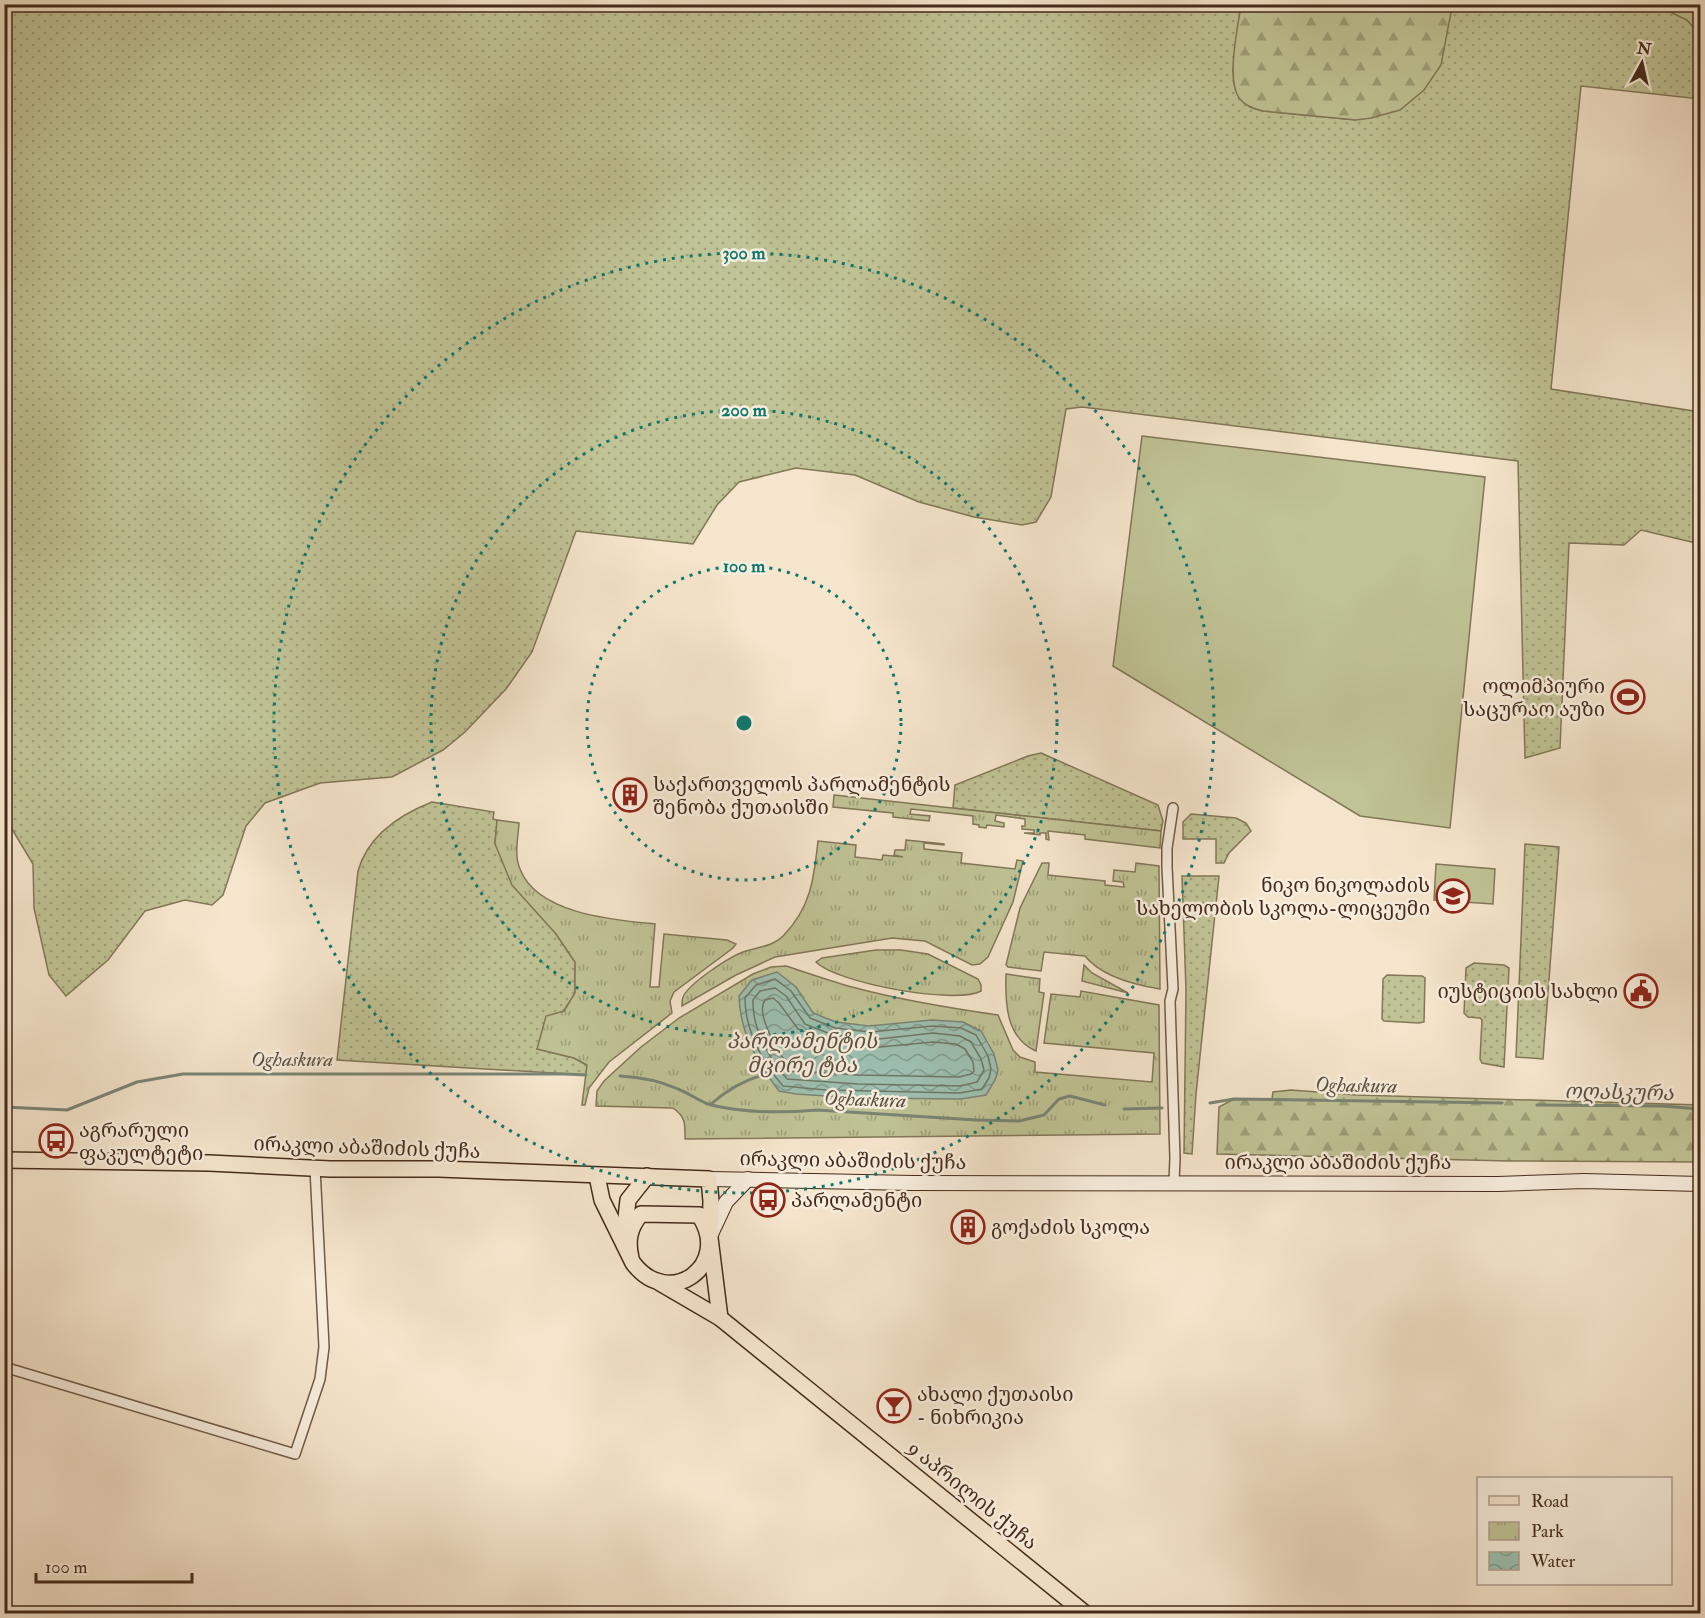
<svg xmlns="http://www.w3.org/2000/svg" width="1705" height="1618" viewBox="0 0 1705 1618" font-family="'IM FELL Double Pica','Noto Serif Georgian',serif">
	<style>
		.grass { fill: url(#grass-dots); stroke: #827758; stroke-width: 1.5 }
		.forest { fill: url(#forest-firs); stroke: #827758; stroke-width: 1.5 }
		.park { fill: url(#park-tufts); stroke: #827758; stroke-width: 1.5 }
		.garden { fill: #c0c395; stroke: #827758; stroke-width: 1.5 }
		.water { fill: url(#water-waves); stroke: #7a8475; stroke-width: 1.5 }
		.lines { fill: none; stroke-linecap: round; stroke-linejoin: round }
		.shore { stroke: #717666; stroke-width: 1.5 }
		.stream { stroke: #7a8475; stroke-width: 3 }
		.minor-casing { stroke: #715a47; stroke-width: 12 }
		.secondary-casing { stroke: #452b1b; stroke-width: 16 }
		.primary-casing { stroke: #452b1b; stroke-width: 18 }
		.minor { stroke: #f8eede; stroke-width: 9 }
		.secondary { stroke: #f8eede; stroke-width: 14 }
		.primary { stroke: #f5e5cc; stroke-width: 15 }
		.ring { fill: none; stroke: #0f766e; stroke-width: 3; stroke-dasharray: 3 6 }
		.labels { text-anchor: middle; stroke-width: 5; stroke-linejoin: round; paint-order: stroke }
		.poi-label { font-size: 20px; fill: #452b1b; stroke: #f8eede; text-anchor: start }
		.street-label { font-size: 20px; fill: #452b1b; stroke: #f8eede }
		.water-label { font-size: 21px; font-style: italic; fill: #5b5040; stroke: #f8eede }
		.centre { fill: #0f766e; stroke: #f8eede; stroke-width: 3 }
		.ring-label { font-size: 18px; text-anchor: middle; font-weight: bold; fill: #0f766e; stroke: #f8eede; stroke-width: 5; stroke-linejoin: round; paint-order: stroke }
	</style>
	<defs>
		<pattern id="grass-dots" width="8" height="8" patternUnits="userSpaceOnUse" patternTransform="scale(1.5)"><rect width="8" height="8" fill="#c0c395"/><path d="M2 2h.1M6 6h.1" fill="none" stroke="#9e9f79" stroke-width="1.8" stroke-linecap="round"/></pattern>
		<pattern id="forest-firs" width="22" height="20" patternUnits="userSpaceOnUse" patternTransform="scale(1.5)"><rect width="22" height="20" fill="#c0c395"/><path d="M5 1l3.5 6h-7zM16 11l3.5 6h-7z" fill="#9e9f79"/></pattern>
		<pattern id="park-tufts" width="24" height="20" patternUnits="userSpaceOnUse" patternTransform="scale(1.5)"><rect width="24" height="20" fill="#c0c395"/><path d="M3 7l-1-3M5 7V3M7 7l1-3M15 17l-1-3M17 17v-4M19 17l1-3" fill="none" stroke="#9e9f79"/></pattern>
		<pattern id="water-waves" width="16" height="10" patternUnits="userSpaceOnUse" patternTransform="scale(1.5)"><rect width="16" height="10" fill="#9dc0b1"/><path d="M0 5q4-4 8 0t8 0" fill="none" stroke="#829c8f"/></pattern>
	</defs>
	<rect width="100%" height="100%" fill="#f5e5cc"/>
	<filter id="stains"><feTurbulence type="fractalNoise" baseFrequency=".00333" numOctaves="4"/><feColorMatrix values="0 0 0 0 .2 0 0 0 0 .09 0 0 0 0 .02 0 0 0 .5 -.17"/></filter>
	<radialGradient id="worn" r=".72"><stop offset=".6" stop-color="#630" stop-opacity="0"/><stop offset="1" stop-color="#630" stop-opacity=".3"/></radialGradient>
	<!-- grass -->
	<g class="grass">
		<path d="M 1656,4 L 1687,20 L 1700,35 L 1700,99 L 1581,86 L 1551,389 L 1700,412 L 1700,544 L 1641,530 L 1624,545 L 1569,543 L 1560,748 L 1525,758 L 1518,461 L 1082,407 L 1066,409 L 1051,497 L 1036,522 L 1022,525 L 974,517 L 919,502 L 855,475 L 796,468 L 739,482 L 717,505 L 693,544 L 576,531 L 532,652 L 506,689 L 465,732 L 443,750 L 392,777 L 320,783 L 265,803 L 246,826 L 223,895 L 212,905 L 185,900 L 145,911 L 108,960 L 66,996 L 49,975 L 34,908 L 33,864 L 9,824 L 5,823 L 4,5 L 1241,5 L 1233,70 L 1234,84 L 1250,107 L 1263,111 L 1356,120 L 1455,5 Z"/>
		<path d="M 1041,753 L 1158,805 L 1163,821 L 1161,831 L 953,808 L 955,785 L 1028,756 Z"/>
		<path d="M 432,802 L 494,812 L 493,819 L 497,820 L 495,844 L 575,962 L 575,994 L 537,1049 L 574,1058 L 587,1065 L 586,1075 L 337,1060 L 358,871 C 368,835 399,815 432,802 Z"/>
		<path d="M 1191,814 L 1236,818 L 1246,823 L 1251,831 L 1229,853 L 1224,863 L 1216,863 L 1216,839 L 1183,839 L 1183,822 Z"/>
		<path d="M 1525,844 L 1559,847 L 1543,1059 L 1516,1057 Z"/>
		<path d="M 1182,876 L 1219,876 L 1196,1094 L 1192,1154 L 1184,1153 L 1186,990 Z"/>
		<path d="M 1474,963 L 1504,965 L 1509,968 L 1504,1067 L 1482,1063 L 1480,1059 L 1482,1020 L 1480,1018 L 1468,1017 L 1464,1013 L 1466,968 Z"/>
		<path d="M 1387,975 L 1422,976 L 1425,978 L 1424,1022 L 1419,1023 L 1384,1021 L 1382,1019 L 1383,979 Z"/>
	</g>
	<!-- forest -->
	<g class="forest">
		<path d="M 1241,5 L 1241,4 L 1455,5 L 1452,7 L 1441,65 L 1424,90 L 1400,110 L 1371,118 L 1356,120 L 1263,111 C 1254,109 1245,106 1239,98 C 1226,79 1238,27 1241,5 Z"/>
		<path d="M 1656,5 L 1700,5 L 1700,35 L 1687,20 Z"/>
		<path d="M 1291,1090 L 1357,1095 L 1700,1105 L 1700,1162 L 1509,1161 L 1217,1154 L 1219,1107 L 1234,1099 L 1272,1099 L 1273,1092 Z"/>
	</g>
	<!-- park -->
	<g class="park">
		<path d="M 834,795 L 1161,831 L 1160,848 L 1085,839 L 1085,835 L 1048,831 L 1049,840 L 1046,839 L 1046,833 L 1040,833 L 1040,835 L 1024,833 L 1034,833 L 1034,830 L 1022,829 L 1022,826 L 1025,826 L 1025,819 L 996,815 L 995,821 L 1004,823 L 1004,827 L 987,825 L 986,828 L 979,827 L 979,825 L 973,824 L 973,816 L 911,809 L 910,814 L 930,816 L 929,821 L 893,817 L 893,813 L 833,807 Z"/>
		<path d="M 497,820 L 519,823 C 518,839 514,855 520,869 C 537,914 614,920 655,924 L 650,987 L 659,987 L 664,934 L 727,940 L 736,944 L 733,948 L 674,992 L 670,1001 L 672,1013 L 609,1062 L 589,1088 L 585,1105 L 582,1105 L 587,1065 L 574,1058 L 537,1049 L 546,1016 L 564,1011 L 575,993 L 575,962 L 556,934 L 512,885 L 495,844 Z"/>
		<path d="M 906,840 L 944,844 L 944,845 L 924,843 L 924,849 L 962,853 L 961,863 L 1015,869 L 1017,860 L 1023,861 L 1013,902 L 988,957 L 980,964 L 972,965 L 925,941 L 892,938 L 775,957 L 736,975 L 682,1006 C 682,1004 682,999 683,997 C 689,983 732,955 746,951 C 759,947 774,946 784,935 C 811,907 814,878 818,841 L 856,845 L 855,857 L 882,860 L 883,855 L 903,857 L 894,855 L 895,850 L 905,850 Z"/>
		<path d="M 1042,863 L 1049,863 L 1048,875 L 1105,881 L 1105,885 L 1124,887 L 1123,882 L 1113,881 L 1114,870 L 1135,872 L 1136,863 L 1159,866 L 1160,989 C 1135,985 1102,977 1085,956 L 1044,952 L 1041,971 L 1008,967 L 1006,965 L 1020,908 Z"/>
		<path d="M 876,950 L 901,950 L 928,954 L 978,979 L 981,985 L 981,991 C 955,1005 837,983 816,962 L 822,958 Z"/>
		<path d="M 1084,965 L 1092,973 L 1128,993 L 1082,981 Z"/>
		<path d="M 786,966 C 808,973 830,981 852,987 C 900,1000 949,1008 998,1015 L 1013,1050 L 1020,1057 L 1035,1062 L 1035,1072 L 1152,1082 L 1154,1053 L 1044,1043 L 1051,994 L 1080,997 L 1081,991 L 1159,1005 L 1160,1134 L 685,1139 C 685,1124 686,1117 673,1108 L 596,1106 L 597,1091 L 604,1081 L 641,1047 L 679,1018 L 753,974 L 771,967 Z"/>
		<path d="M 1006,974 L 1040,979 L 1039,992 L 1044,993 L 1036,1051 C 1006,1038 1005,1003 1006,974 Z"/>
	</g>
	<!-- garden -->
	<g class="garden">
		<path d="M 1142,436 L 1485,477 L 1450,828 L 1360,816 L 1113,666 Z"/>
		<path d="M 1436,864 L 1495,869 L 1493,904 L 1434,900 Z"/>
	</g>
	<!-- water -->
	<path class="water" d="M 777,972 L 796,987 L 813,1013 L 836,1022 L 869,1026 L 932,1020 L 963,1022 L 981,1031 L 994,1054 L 998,1070 L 995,1080 L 986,1095 L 961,1099 L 857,1098 L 796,1094 L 779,1091 C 757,1062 740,1033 739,996 L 752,980 Z"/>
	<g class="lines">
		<!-- shore -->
		<g class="shore">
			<path d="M 775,979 L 791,991 L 810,1018 L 835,1028 L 870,1032 L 933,1026 L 961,1028 L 976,1035 L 988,1056 L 991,1069 L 989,1078 L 982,1089 L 960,1093 L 826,1090 L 783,1086 C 762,1062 745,1030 745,998 L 756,985 Z"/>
			<path d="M 775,988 L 786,996 L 805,1024 L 833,1035 L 870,1040 L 933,1033 L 960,1036 L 971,1042 L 981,1059 L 984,1070 L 977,1082 L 960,1086 L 858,1084 L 787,1079 C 769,1058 752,1029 753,1000 L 760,991 Z"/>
			<path d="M 773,998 L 779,1003 L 798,1029 L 829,1043 L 870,1048 L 933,1042 L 956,1044 L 965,1049 L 973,1062 L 974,1071 L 971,1074 L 959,1077 L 858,1075 L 793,1071 C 782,1059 754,1014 765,1000 Z"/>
		</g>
		<!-- stream -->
		<g class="stream">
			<path d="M 620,1076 C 640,1077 660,1081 678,1089 C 689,1093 700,1102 711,1105 C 745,1113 783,1113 817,1110 L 976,1120 L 1019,1121 L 1044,1115 L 1059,1099 L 1070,1096 L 1105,1105"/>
			<path d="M 1210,1103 L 1234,1099 L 1502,1103"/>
			<path d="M 711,1104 C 728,1089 744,1080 766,1074"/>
			<path d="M 1537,1105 L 1662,1106 L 1700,1109"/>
			<path d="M 4,1107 L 67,1110 L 137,1082 L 183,1074 L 565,1074 L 586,1075"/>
			<path d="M 1124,1109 L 1162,1108"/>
		</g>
		<defs>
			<g id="minor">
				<path d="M 1173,808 L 1167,848 L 1167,867 L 1173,989 L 1170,1001 L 1175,1158 L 1174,1182"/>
				<path d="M 4,1367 L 295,1454 L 320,1379 L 324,1347 L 315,1168"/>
			</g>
			<g id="secondary">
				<path d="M 709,1179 L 913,1183 L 1498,1184 L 1584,1181 L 1700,1184"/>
				<path d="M 711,1234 L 726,1202 L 748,1179"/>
			</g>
			<g id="primary">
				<path d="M 4,1160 L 209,1163 L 330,1169 L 439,1169 L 709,1179 L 711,1201 L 710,1238 L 720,1318"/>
				<path d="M 597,1176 L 602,1200 L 633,1263 C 669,1311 733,1265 699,1215 L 641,1214 C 629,1228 627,1241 631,1258"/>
				<path d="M 624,1235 L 628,1200 L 647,1176"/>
				<path d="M 660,1283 L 720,1318 L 1086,1614"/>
			</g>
		</defs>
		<!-- minor casing -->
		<use href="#minor" class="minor-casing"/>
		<!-- secondary casing -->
		<use href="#secondary" class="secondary-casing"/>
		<!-- primary casing -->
		<use href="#primary" class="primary-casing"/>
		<!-- minor -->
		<use href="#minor" class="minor"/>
		<!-- secondary -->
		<use href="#secondary" class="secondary"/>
		<!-- primary -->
		<use href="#primary" class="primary"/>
	</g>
	<!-- distance rings -->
	<g class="ring">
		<circle cx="744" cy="723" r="157"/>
		<circle cx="744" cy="723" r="313"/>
		<circle cx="744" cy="723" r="470"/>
	</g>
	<!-- icons -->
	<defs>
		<symbol id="stadium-ring" viewBox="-11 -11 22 22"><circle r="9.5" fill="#f8eede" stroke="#8f2418" stroke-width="1.5"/><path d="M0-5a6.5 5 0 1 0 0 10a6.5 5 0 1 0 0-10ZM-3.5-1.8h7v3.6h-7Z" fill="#8f2418"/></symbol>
		<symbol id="building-ring" viewBox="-11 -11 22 22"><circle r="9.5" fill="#f8eede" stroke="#8f2418" stroke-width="1.5"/><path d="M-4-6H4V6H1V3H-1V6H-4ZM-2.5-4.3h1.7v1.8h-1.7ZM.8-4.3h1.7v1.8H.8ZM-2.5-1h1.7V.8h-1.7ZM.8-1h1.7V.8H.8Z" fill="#8f2418"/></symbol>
		<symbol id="school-ring" viewBox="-11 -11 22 22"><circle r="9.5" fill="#f8eede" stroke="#8f2418" stroke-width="1.5"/><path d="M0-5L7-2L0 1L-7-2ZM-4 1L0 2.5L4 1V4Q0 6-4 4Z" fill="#8f2418"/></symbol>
		<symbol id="civic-ring" viewBox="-11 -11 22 22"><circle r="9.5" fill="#f8eede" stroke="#8f2418" stroke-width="1.5"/><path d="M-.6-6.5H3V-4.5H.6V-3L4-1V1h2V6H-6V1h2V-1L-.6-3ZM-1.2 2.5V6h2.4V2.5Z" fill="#8f2418"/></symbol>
		<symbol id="bus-ring" viewBox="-11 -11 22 22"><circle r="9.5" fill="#f8eede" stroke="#8f2418" stroke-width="1.5"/><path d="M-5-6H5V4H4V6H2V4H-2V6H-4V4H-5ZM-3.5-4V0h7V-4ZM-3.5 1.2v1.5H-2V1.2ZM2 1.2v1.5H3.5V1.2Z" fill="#8f2418"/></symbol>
		<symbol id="bar-ring" viewBox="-11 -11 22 22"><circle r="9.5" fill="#f8eede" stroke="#8f2418" stroke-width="1.5"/><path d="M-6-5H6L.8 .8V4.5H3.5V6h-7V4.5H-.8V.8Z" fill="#8f2418"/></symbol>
	</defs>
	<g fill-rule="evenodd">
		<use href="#stadium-ring" x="1609" y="678" width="38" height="38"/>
		<use href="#building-ring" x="611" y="776" width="38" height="38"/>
		<use href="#school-ring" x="1434" y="877" width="38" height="38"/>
		<use href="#civic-ring" x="1622" y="972" width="38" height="38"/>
		<use href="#bus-ring" x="37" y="1122" width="38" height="38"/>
		<use href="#bus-ring" x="749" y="1181" width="38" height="38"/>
		<use href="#building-ring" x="949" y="1208" width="38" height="38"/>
		<use href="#bar-ring" x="875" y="1387" width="38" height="38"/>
	</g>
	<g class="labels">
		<!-- poi labels -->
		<g class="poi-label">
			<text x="1605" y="693" text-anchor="end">ოლიმპიური<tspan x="1605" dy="23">საცურაო აუზი</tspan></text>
			<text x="653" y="791">საქართველოს პარლამენტის<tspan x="653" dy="23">შენობა ქუთაისში</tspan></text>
			<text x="1430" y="892" text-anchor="end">ნიკო ნიკოლაძის<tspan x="1430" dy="23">სახელობის სკოლა-ლიცეუმი</tspan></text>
			<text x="1618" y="998" text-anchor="end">იუსტიციის სახლი</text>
			<text x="79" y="1137">აგრარული<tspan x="79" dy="23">ფაკულტეტი</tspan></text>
			<text x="791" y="1207">პარლამენტი</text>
			<text x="991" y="1234">გოქაძის სკოლა</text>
			<text x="917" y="1401">ახალი ქუთაისი<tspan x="917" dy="23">- ნიხრიკია</tspan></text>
		</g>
		<!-- street labels -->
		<g class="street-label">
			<text transform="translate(367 1147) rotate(2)" y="7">ირაკლი აბაშიძის ქუჩა</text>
			<text transform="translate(853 1160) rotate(1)" y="7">ირაკლი აბაშიძის ქუჩა</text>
			<text x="1338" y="1169">ირაკლი აბაშიძის ქუჩა</text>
			<text transform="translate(973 1495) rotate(39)" y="7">9 აპრილის ქუჩა</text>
		</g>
		<!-- water labels -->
		<g class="water-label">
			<text x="802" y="1048">პარლამენტის<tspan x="802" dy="24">მცირე ტბა</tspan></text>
			<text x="292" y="1066">Oghaskura</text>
			<text transform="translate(1356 1085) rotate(1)" y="7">Oghaskura</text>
			<text transform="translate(1619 1092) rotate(1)" y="7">ოღასკურა</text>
			<text transform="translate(865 1099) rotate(2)" y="7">Oghaskura</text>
		</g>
	</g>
	<circle cx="744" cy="723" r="9" class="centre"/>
	<g class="ring-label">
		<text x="744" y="259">300 m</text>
		<text x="744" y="416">200 m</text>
		<text x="744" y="572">100 m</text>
	</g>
	<!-- margin -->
	<rect width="1705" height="1618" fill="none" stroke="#f5e5cc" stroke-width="24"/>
	<rect x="6" y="6" width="1693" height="1606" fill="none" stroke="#452b1b" stroke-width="3"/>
	<rect x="12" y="12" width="1681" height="1594" fill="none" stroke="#452b1b" stroke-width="1.5"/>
	<!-- legend -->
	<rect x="1477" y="1477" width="195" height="108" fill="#f8eede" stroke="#b0a090" stroke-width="1.5"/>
	<rect x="1489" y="1496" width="30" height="9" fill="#f5e5cc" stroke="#b0a090" stroke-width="1.5"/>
	<text x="1531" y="1507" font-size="18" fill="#452b1b">Road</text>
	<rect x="1489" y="1522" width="30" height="18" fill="url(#park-tufts)" stroke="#b0a090" stroke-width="1.5"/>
	<text x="1531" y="1537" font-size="18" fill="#452b1b">Park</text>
	<rect x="1489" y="1552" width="30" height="18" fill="url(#water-waves)" stroke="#b0a090" stroke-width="1.5"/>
	<text x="1531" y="1567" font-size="18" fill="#452b1b">Water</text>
	<!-- north arrow -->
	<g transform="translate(1642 63) rotate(8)" stroke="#f8eede" stroke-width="4.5" paint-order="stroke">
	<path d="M0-4.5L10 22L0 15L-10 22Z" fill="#452b1b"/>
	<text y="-9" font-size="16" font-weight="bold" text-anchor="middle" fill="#452b1b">N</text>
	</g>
	<!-- scale -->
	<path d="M36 1573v9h156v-9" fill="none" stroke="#452b1b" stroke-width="3"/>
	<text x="45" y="1573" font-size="18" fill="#452b1b" stroke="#f8eede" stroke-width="4.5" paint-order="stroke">100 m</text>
	<rect width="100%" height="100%" filter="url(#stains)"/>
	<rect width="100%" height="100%" fill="url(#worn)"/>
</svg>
